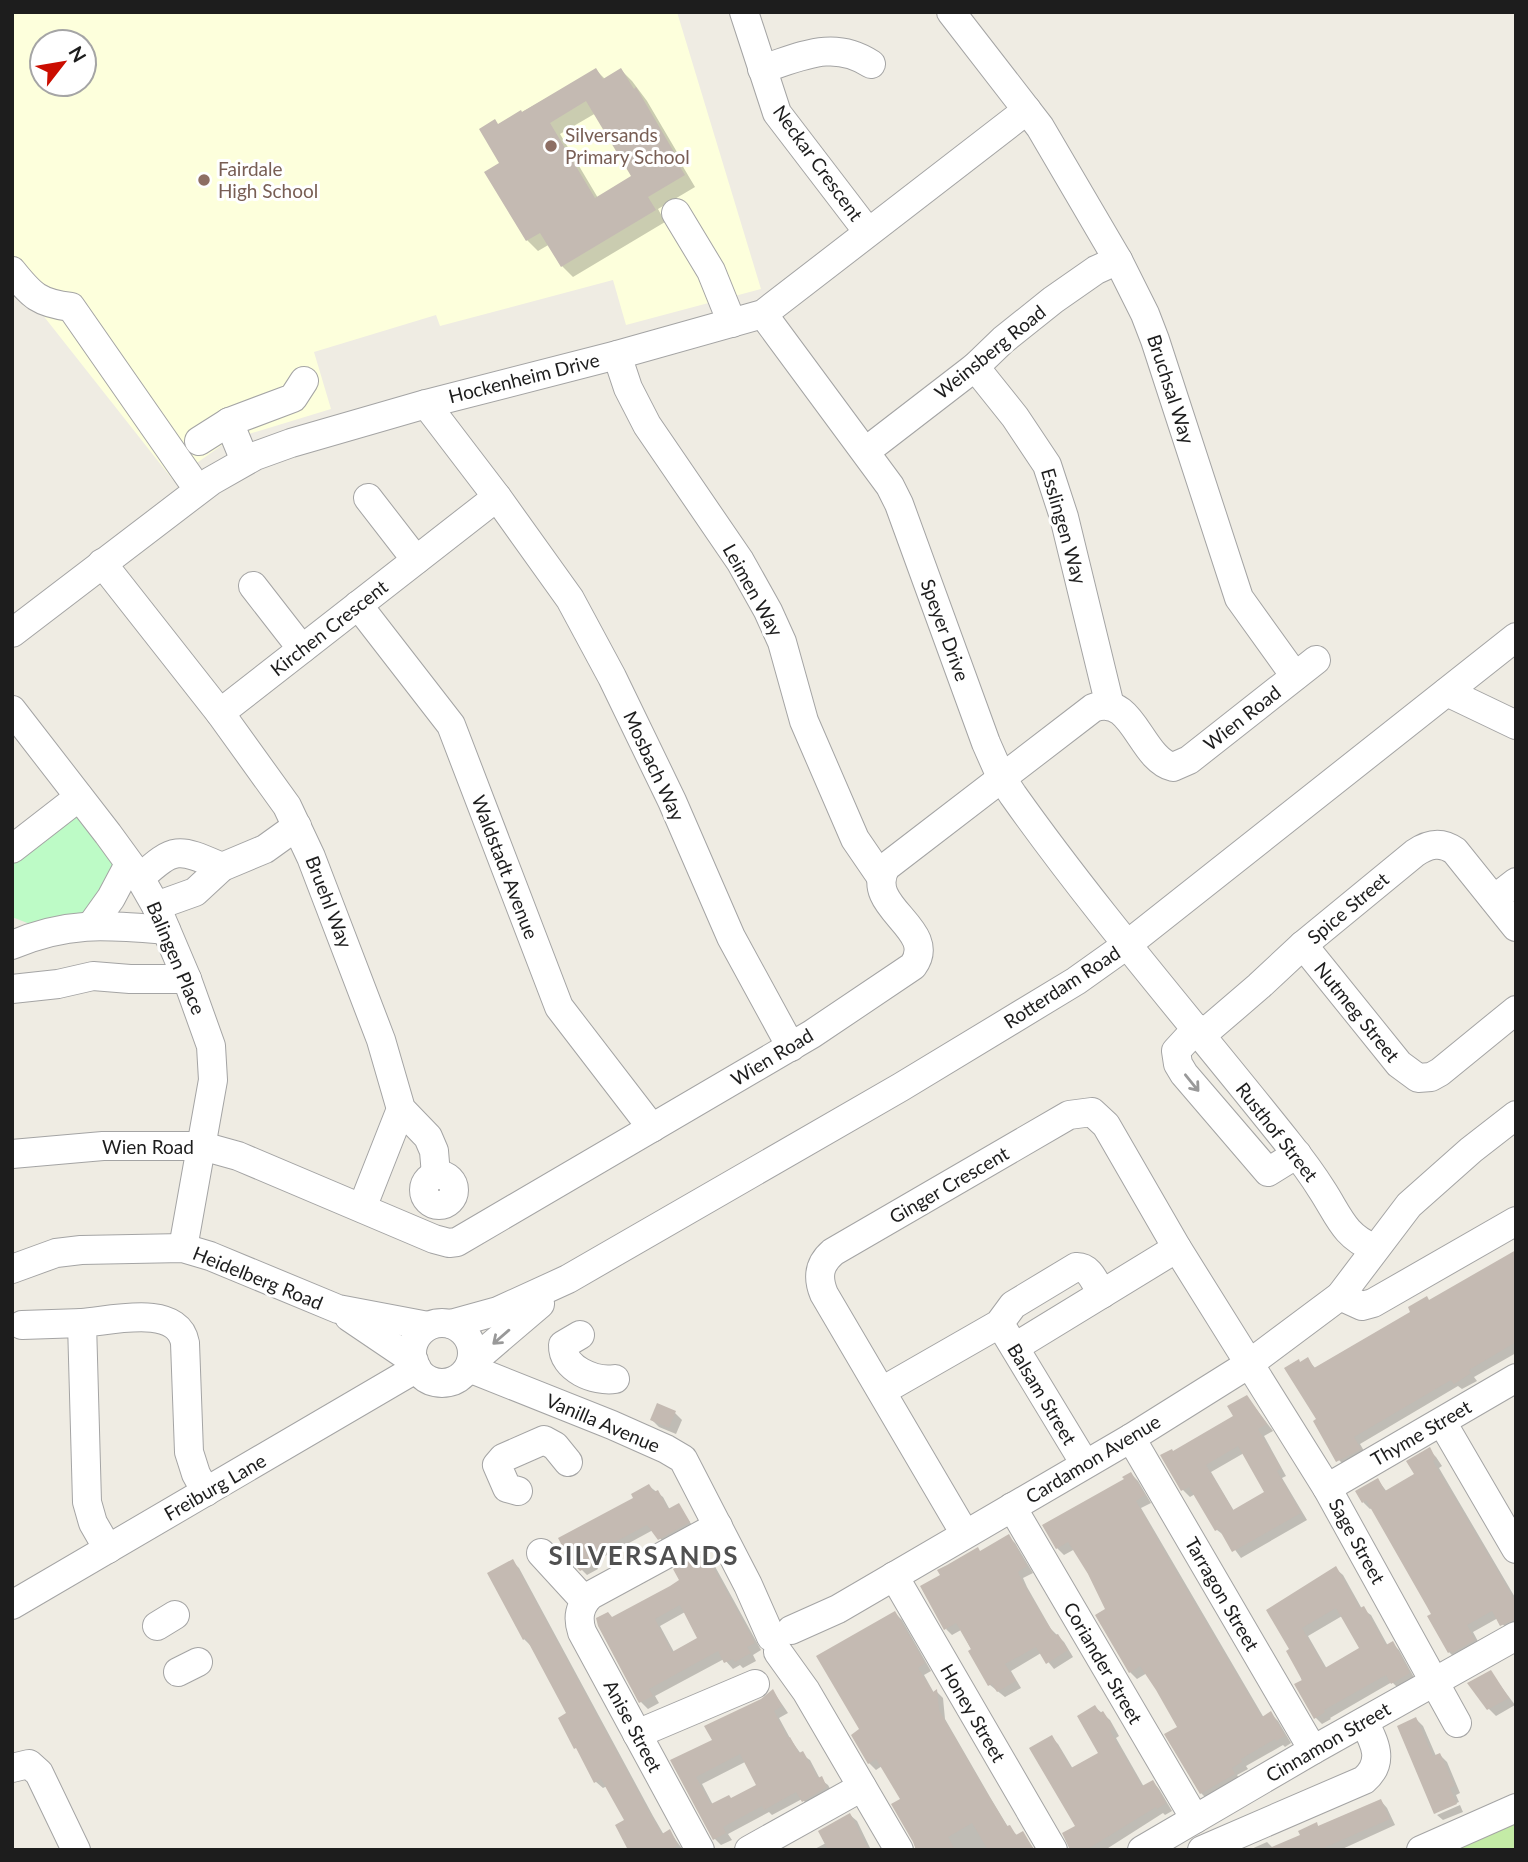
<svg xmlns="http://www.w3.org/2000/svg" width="1528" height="1862" viewBox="0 0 1528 1862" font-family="Lato,sans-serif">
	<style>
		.education { fill: #fdffdc; fill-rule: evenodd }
		.grass { fill: #c4eba6 }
		.park { fill: #bdfbc6 }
		.shadow { fill: #0003; fill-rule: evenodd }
		.building { fill: #c4bab2; fill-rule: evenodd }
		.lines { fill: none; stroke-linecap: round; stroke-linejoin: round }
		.minor-casing { stroke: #a4a4a4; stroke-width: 30 }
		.minor { stroke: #fff; stroke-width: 28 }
		.oneway { stroke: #999 }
		.education-dot { fill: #8d6e63; stroke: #fff; stroke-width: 2.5 }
		.labels { text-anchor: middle; stroke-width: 6; stroke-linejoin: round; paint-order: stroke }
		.education-label { font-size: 19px; fill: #785e54; stroke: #fff; text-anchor: start }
		.street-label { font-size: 19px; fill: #1d1d1d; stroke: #fff }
		.district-label { font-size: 26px; font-weight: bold; letter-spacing: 2px; fill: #505050; stroke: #fff }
	</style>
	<rect width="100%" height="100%" fill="#efece3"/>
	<!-- education -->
	<path class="education" d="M 12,12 L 677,12 L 761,289 L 626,325 L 613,280 L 440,326 L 436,315 L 314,352 L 331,409 L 229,440 L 173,480 L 12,276 ZM 42,42 L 84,42 L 84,84 L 42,84 Z"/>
	<!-- grass -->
	<path class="grass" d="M 1516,1817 L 1516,1850 L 1442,1850 Z"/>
	<!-- park -->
	<path class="park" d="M 77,810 L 115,865 L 96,911 L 30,924 L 12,917 L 12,858 Z"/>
	<!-- shadow -->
	<g class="shadow">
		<path d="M 596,70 L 605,79 L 621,70 L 632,81 L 647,101 L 684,164 L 682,165 L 695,187 L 658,209 L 665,222 L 573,277 L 562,266 L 550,244 L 538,251 L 527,240 L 502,163 L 499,125 ZM 596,113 L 633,177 L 598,198 L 560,134 Z"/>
		<path d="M 1516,1252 L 1516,1353 L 1474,1377 L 1477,1381 L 1462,1389 L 1458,1386 L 1360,1444 L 1367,1456 L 1346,1467 L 1339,1460 L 1319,1419 L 1301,1364 L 1308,1360 L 1316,1369 Z"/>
		<path d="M 1247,1397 L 1273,1431 L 1264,1436 L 1286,1476 L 1282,1478 L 1307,1520 L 1241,1558 L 1225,1536 L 1217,1530 L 1195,1494 L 1190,1497 L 1183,1490 L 1173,1453 L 1235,1416 ZM 1244,1453 L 1267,1492 L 1234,1511 L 1211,1472 Z"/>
		<path d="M 675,1413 L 682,1420 L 676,1434 L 659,1427 L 652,1420 Z"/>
		<path d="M 1429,1450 L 1436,1457 L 1442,1466 L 1439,1468 L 1516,1599 L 1516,1629 L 1509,1632 L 1498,1618 L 1473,1632 L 1481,1647 L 1456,1659 L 1449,1652 L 1433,1614 L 1372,1508 L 1370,1509 L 1363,1502 L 1378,1480 L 1387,1492 L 1416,1475 Z"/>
		<path d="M 1131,1474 L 1138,1481 L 1151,1503 L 1141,1508 L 1264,1718 L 1271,1714 L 1278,1721 L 1291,1743 L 1285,1747 L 1283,1745 L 1246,1766 L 1248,1769 L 1237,1775 L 1241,1781 L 1208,1800 L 1201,1793 L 1179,1728 L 1147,1673 L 1137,1679 L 1130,1672 L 1108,1610 L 1075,1549 L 1064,1555 L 1057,1548 Z"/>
		<path d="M 649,1486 L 663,1497 L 670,1510 L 678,1505 L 694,1528 L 665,1544 L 653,1530 L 594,1562 L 598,1569 L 587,1575 L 570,1558 Z"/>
		<path d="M 1008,1536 L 1015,1543 L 1033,1573 L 1023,1578 L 1027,1587 L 1051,1629 L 1064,1642 L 1073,1657 L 1054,1669 L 1041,1653 L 1011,1671 L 1021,1688 L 1005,1697 L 990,1685 L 961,1630 L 952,1635 L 946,1629 L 981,1552 Z"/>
		<path d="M 705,1554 L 712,1561 L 761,1650 L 753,1655 L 756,1661 L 743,1668 L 740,1665 L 733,1669 L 724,1659 L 655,1696 L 659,1703 L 648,1709 L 641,1702 L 613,1619 L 681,1581 ZM 685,1612 L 700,1638 L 674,1652 L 660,1626 Z"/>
		<path d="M 512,1561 L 519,1568 L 653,1816 L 664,1835 L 670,1832 L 683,1850 L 629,1850 L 626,1821 L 607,1786 L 603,1788 L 596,1782 L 569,1714 L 531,1646 L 524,1639 Z"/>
		<path d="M 1336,1569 L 1343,1575 L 1362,1609 L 1371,1615 L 1388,1646 L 1392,1643 L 1399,1650 L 1416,1681 L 1400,1690 L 1392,1682 L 1330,1718 L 1331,1719 L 1322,1724 L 1315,1717 L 1291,1650 L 1269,1610 ZM 1342,1616 L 1361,1648 L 1327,1669 L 1308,1636 Z"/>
		<path d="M 895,1613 L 902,1620 L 931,1671 L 924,1675 L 934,1693 L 937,1692 L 943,1698 L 945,1719 L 990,1797 L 1008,1827 L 1018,1836 L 1022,1833 L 1035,1850 L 916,1850 L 902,1800 L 882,1766 L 876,1770 L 869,1763 L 862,1729 Z"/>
		<path d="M 1491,1673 L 1515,1705 L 1496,1716 L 1489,1709 Z"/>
		<path d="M 773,1691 L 788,1713 L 779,1718 L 791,1740 L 801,1754 L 810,1760 L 820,1779 L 828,1785 L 833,1794 L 810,1807 L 802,1799 L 772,1815 L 769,1812 L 728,1834 L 732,1840 L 721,1845 L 715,1839 L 672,1760 L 714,1741 ZM 745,1762 L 759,1786 L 732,1800 L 713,1805 L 702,1784 Z"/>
		<path d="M 1095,1707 L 1110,1720 L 1119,1736 L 1116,1738 L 1144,1787 L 1153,1782 L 1159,1789 L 1172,1811 L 1165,1815 L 1163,1813 L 1105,1850 L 1071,1850 L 1077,1827 L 1051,1737 L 1058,1744 L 1073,1769 L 1100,1753 Z"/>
		<path d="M 1416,1719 L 1423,1726 L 1436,1756 L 1440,1755 L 1447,1762 L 1460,1793 L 1456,1795 L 1459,1802 L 1436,1811 L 1436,1814 Z"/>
		<path d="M 1381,1801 L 1387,1808 L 1395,1825 L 1340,1850 L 1249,1850 L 1267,1842 L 1273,1848 L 1302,1836 L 1316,1824 L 1320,1828 Z"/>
		<path d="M 1460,1805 L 1463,1812 L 1443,1820 L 1437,1815 Z"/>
		<path d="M 850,1815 L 857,1821 L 871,1850 L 813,1850 L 826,1843 Z"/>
	</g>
	<!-- building -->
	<g class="building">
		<path d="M 596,68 L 603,79 L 621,68 L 634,89 L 636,87 L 674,152 L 672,154 L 685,175 L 648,197 L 656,210 L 561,267 L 540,233 L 526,241 L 484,172 L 499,163 L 479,129 L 495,119 L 498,124 L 521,110 L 522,112 ZM 586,101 L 631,176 L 595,198 L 550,123 Z"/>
		<path d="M 1516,1250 L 1516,1342 L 1469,1370 L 1471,1373 L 1462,1379 L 1454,1384 L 1451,1380 L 1354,1437 L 1361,1449 L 1336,1462 L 1313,1421 L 1316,1419 L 1284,1368 L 1299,1359 L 1300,1362 L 1308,1357 L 1314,1368 L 1410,1312 L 1408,1307 L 1427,1296 L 1429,1300 Z"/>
		<path d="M 1247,1395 L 1267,1424 L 1258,1429 L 1281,1468 L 1277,1471 L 1301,1513 L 1232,1552 L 1219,1529 L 1215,1531 L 1189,1487 L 1181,1491 L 1160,1455 L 1172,1449 L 1173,1451 L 1233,1416 L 1227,1406 ZM 1238,1446 L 1264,1492 L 1233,1510 L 1206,1465 Z"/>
		<path d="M 657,1403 L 676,1411 L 669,1428 L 650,1420 Z"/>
		<path d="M 1430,1447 L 1436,1459 L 1433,1461 L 1516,1602 L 1516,1619 L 1500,1626 L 1492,1611 L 1467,1625 L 1475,1640 L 1452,1653 L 1451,1651 L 1448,1653 L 1427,1616 L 1431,1614 L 1426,1605 L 1366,1500 L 1362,1503 L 1355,1491 L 1378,1478 L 1385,1491 L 1414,1474 L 1406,1461 Z"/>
		<path d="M 1131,1472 L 1145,1495 L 1136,1501 L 1173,1566 L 1262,1717 L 1271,1711 L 1285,1736 L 1276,1741 L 1275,1739 L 1241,1759 L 1242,1762 L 1232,1768 L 1235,1774 L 1200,1794 L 1164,1734 L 1177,1727 L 1156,1690 L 1140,1666 L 1129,1673 L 1095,1615 L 1105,1609 L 1088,1574 L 1068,1542 L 1056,1549 L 1042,1525 L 1124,1479 L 1122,1477 Z"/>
		<path d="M 649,1484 L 654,1492 L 658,1490 L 668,1509 L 679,1503 L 690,1522 L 658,1540 L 647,1525 L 589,1556 L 594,1564 L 580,1571 L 569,1559 L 558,1538 L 633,1498 L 631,1494 Z"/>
		<path d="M 1009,1534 L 1027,1566 L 1018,1572 L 1021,1579 L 1045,1620 L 1055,1635 L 1058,1634 L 1068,1650 L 1046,1664 L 1036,1647 L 1005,1664 L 1016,1681 L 997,1692 L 992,1684 L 988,1686 L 968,1651 L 971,1649 L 956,1623 L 944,1630 L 920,1586 L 940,1575 L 937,1570 L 947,1565 L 978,1547 L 980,1551 Z"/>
		<path d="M 705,1552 L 755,1643 L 747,1647 L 751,1653 L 735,1662 L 733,1659 L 724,1663 L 718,1651 L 649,1689 L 653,1696 L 639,1703 L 598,1626 L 596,1618 L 608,1612 L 612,1617 L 670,1586 L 679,1580 L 673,1569 ZM 680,1605 L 697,1638 L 672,1652 L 655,1619 Z"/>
		<path d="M 513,1559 L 647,1808 L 662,1834 L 670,1829 L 678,1845 L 671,1850 L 628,1850 L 615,1825 L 624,1820 L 601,1779 L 594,1783 L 576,1748 L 574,1749 L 558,1718 L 566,1713 L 526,1638 L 523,1640 L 487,1573 Z"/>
		<path d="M 1336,1566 L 1360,1608 L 1364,1606 L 1386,1645 L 1393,1641 L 1410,1673 L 1391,1684 L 1386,1675 L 1324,1710 L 1325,1712 L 1314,1719 L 1294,1684 L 1302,1680 L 1286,1651 L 1289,1649 L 1266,1610 ZM 1336,1608 L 1359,1648 L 1325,1668 L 1302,1628 Z"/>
		<path d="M 895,1611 L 925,1663 L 918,1668 L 933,1692 L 937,1689 L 939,1710 L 984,1788 L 1007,1826 L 1010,1825 L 1016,1835 L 1023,1831 L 1034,1850 L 988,1850 L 972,1823 L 948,1837 L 955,1850 L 916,1850 L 913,1842 L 891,1804 L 900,1799 L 876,1759 L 868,1764 L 851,1735 L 859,1729 L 816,1656 Z"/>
		<path d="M 1491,1670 L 1509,1698 L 1487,1710 L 1467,1683 Z"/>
		<path d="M 773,1689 L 782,1706 L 774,1711 L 788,1738 L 790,1737 L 799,1753 L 803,1751 L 818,1778 L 822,1776 L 827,1787 L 802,1802 L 796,1792 L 764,1810 L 762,1806 L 723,1827 L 726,1833 L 713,1840 L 670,1760 L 712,1740 L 704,1726 L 761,1699 ZM 740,1754 L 756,1785 L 731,1798 L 729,1795 L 711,1804 L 696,1777 Z"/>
		<path d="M 1095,1705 L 1100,1713 L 1103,1711 L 1110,1722 L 1114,1729 L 1110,1731 L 1142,1786 L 1153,1780 L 1166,1803 L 1157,1809 L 1156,1807 L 1086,1850 L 1070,1850 L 1062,1833 L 1075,1826 L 1029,1748 L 1052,1735 L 1071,1768 L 1098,1753 L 1077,1716 Z"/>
		<path d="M 1416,1717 L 1433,1756 L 1440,1753 L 1455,1786 L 1450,1788 L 1457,1804 L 1434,1814 L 1397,1726 Z"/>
		<path d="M 1381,1799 L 1390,1819 L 1319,1850 L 1265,1850 L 1300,1835 L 1298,1831 L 1317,1822 L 1318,1826 Z"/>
		<path d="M 850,1813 L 869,1850 L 828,1850 L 818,1831 Z"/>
	</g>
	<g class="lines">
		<defs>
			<g id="minor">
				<path d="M 744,12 L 777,113 L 868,232"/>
				<path d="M 951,12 L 1040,127 L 1118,260 L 1145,314 L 1155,340 L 1239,598 L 1295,676"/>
				<path d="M 762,69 C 801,57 833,39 871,64"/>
				<path d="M 676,213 L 711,271 L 732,323"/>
				<path d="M 12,271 C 32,296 39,303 71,307 L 190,478"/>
				<path d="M 763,314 L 890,486 L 899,504 L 986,743 L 1001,777 L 1013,795 C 1099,916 1196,1027 1288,1143 C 1300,1158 1312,1174 1322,1190 C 1339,1216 1344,1236 1374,1248"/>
				<path d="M 617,355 L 628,388 L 647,425 L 740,561 L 768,611 L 782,642 L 804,721 L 855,839 L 881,877"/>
				<path d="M 975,367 L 1015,417 L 1047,465 L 1064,517 L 1110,706"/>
				<path d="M 426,404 L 497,497 L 570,599 L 612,677 L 672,801 L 731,937 L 791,1047"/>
				<path d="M 199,441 L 229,422"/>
				<path d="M 866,451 L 975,367 L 1003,340 L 1053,300 L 1096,270 L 1118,260"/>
				<path d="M 245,461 L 229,422 L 293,398 L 304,381"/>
				<path d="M 368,498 L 416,560"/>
				<path d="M 102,563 L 220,713 L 287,806 L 311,857 L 381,1040 L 401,1109 L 428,1137 L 434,1151 L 436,1175"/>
				<path d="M 253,586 L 302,649"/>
				<path d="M 358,605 L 451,725 L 559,1007 L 652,1128"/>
				<path d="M 12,633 L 211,481 L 255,456 L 291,443 L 426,404 L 617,355 L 763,314 L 1027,110"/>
				<path d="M 1447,692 L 1516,725"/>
				<path d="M 12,710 L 108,834 L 140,878 L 156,906 L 187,979 L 211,1046 L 213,1080 L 183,1248"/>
				<path d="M 220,713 L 497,497"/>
				<path d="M 12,849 L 79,797"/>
				<path d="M 140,878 C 175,846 178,848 222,867"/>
				<path d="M 1494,899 L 1516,882"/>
				<path d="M 156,906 L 195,892 L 222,867 L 265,849 L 297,826"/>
				<path d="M 91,926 L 111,898 L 129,864"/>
				<path d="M 12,945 C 68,921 107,925 166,930"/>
				<path d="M 1303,945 L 1399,1064 L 1418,1078 L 1431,1077 L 1440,1072 L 1516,1010"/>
				<path d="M 12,989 L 58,984 L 93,976 L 130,979 L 187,979"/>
				<path d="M 1197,1028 L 1176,1051 L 1178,1064 L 1184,1074 L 1268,1172 L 1297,1154"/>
				<path d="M 1202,1035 L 1259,986 L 1303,945 L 1415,853 C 1428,844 1441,841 1455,851 L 1516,927"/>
				<path d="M 12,1154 L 103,1146 L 202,1146 L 238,1156 L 434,1239 L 449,1243 L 457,1242 L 812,1034 L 913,966 C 940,929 862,907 886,867 L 1093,708 C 1133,692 1140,759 1173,767 L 1189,760 L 1316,660"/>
				<circle cx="439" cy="1190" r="15"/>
				<path d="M 362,1208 L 401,1109"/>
				<path d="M 12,1269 L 56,1253 L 81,1250 L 183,1248 L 210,1256 L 338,1309 L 428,1326"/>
				<path d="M 1340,1296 L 1362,1306 L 1373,1303 L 1516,1221"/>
				<path d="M 349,1317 L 414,1361"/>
				<circle cx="442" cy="1353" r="30"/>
				<path d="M 451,1324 L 498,1311 L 568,1279 L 901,1087 L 1076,981 L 1128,944 L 1516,637"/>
				<path d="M 22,1325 L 82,1323"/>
				<path d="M 1005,1332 L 1085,1464"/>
				<path d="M 580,1335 L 563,1345 C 562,1369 595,1382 615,1379"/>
				<path d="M 1015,1347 L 1177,1248"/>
				<path d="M 471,1363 L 540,1304"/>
				<path d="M 469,1368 L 612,1425 L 666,1449 L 683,1459 L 748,1585 L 771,1637"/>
				<path d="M 882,1391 L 999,1324 L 1013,1305 L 1076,1267 C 1090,1266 1095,1283 1102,1294"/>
				<path d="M 1442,1422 L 1516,1549"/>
				<path d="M 1131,1438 L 1313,1750"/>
				<path d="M 1327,1488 L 1516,1378"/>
				<path d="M 518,1491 L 507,1488 L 497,1465 L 503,1458 L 544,1440 L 555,1446 L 568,1462"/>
				<path d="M 1012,1507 L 1195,1819"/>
				<path d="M 965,1534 L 824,1294 C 817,1277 819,1264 833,1252 L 1069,1115 L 1092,1112 L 1106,1125 L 1177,1248 L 1327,1488 L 1457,1723"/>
				<path d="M 108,1549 L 93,1523 L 87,1502 L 82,1323 C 110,1321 178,1303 185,1343 L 189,1452 L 196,1474 L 206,1492"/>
				<path d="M 541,1553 L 585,1601"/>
				<path d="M 894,1576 L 1053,1850"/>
				<path d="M 12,1605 L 417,1368"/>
				<path d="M 157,1626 L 175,1615"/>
				<path d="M 791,1630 L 838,1609 L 1131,1438 L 1249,1364 L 1340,1296 L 1409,1205 L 1471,1150 L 1516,1115"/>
				<path d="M 778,1652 L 806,1691 L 899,1850"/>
				<path d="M 178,1672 L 198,1662"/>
				<path d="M 637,1734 L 755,1684"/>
				<path d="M 12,1768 L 29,1764 L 39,1773 L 76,1850"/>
				<path d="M 700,1850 L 582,1632 C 577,1617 580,1605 591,1595 L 718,1526"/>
				<path d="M 749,1850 L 862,1787"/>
				<path d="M 1142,1850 L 1313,1750 L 1516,1636"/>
				<path d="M 1202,1850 L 1364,1780 C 1385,1762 1375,1743 1364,1722"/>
				<path d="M 1421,1850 L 1516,1808"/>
			</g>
		</defs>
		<!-- minor casing -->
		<use href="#minor" class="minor-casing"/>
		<!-- minor -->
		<use href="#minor" class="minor"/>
	</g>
	<!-- one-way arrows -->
	<defs><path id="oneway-shaft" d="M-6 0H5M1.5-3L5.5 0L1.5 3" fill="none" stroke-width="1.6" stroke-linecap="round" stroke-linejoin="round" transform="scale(1.75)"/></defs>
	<g class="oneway">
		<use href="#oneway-shaft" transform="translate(1192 1083) rotate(51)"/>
		<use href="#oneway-shaft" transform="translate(501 1337) rotate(139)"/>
	</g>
	<!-- markers -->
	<g class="education-dot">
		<circle cx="551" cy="146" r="7"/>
		<circle cx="204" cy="180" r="7"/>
	</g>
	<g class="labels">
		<!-- education labels -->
		<g class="education-label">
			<text x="565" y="142">Silversands<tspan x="565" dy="22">Primary School</tspan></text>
			<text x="218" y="176">Fairdale<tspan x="218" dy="22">High School</tspan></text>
		</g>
		<!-- street labels -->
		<g class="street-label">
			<text transform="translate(818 163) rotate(54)" y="7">Neckar Crescent</text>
			<text transform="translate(990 352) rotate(-39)" y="7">Weinsberg Road</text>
			<text transform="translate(524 378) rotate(-14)" y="7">Hockenheim Drive</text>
			<text transform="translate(1171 389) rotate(72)" y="7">Bruchsal Way</text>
			<text transform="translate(1064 526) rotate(74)" y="7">Esslingen Way</text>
			<text transform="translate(753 590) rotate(61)" y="7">Leimen Way</text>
			<text transform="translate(329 628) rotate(-38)" y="7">Kirchen Crescent</text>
			<text transform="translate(945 630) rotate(70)" y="7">Speyer Drive</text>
			<text transform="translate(1242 718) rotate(-38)" y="7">Wien Road</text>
			<text transform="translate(654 766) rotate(65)" y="7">Mosbach Way</text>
			<text transform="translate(505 867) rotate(69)" y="7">Waldstadt Avenue</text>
			<text transform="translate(329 902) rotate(69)" y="7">Bruehl Way</text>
			<text transform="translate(1348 908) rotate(-40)" y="7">Spice Street</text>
			<text transform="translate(176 958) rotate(67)" y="7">Balingen Place</text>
			<text transform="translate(1062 987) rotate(-33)" y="7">Rotterdam Road</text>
			<text transform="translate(1357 1012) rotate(51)" y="7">Nutmeg Street</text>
			<text transform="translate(772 1057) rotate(-31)" y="7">Wien Road</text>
			<text transform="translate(1277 1132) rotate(52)" y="7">Rusthof Street</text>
			<text x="148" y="1154">Wien Road</text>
			<text transform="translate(949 1185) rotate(-30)" y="7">Ginger Crescent</text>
			<text transform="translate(258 1278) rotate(22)" y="7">Heidelberg Road</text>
			<text transform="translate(1042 1394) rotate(59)" y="7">Balsam Street</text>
			<text transform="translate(603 1423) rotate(23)" y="7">Vanilla Avenue</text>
			<text transform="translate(1421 1433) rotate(-30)" y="7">Thyme Street</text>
			<text transform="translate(1093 1459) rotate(-31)" y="7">Cardamon Avenue</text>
			<text transform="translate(215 1487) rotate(-30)" y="7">Freiburg Lane</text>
			<text transform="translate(1357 1541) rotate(61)" y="7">Sage Street</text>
			<text transform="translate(1222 1594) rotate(60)" y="7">Tarragon Street</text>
			<text transform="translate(1103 1663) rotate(60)" y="7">Coriander Street</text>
			<text transform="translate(973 1713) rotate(60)" y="7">Honey Street</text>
			<text transform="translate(633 1726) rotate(62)" y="7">Anise Street</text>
			<text transform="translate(1328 1742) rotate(-30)" y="7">Cinnamon Street</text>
		</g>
		<!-- district labels -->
		<g class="district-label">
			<text x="644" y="1565">SILVERSANDS</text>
		</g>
	</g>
	<!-- border -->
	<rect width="1528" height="1862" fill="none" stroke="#1d1d1d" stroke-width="28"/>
	<!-- north arrow -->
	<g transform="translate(63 63) rotate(59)"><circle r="33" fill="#ffffff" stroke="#a5a5a5" stroke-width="2"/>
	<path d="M0-5L12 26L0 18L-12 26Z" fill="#cb0d00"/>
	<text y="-10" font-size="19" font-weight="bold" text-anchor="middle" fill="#1d1d1d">N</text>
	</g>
</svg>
